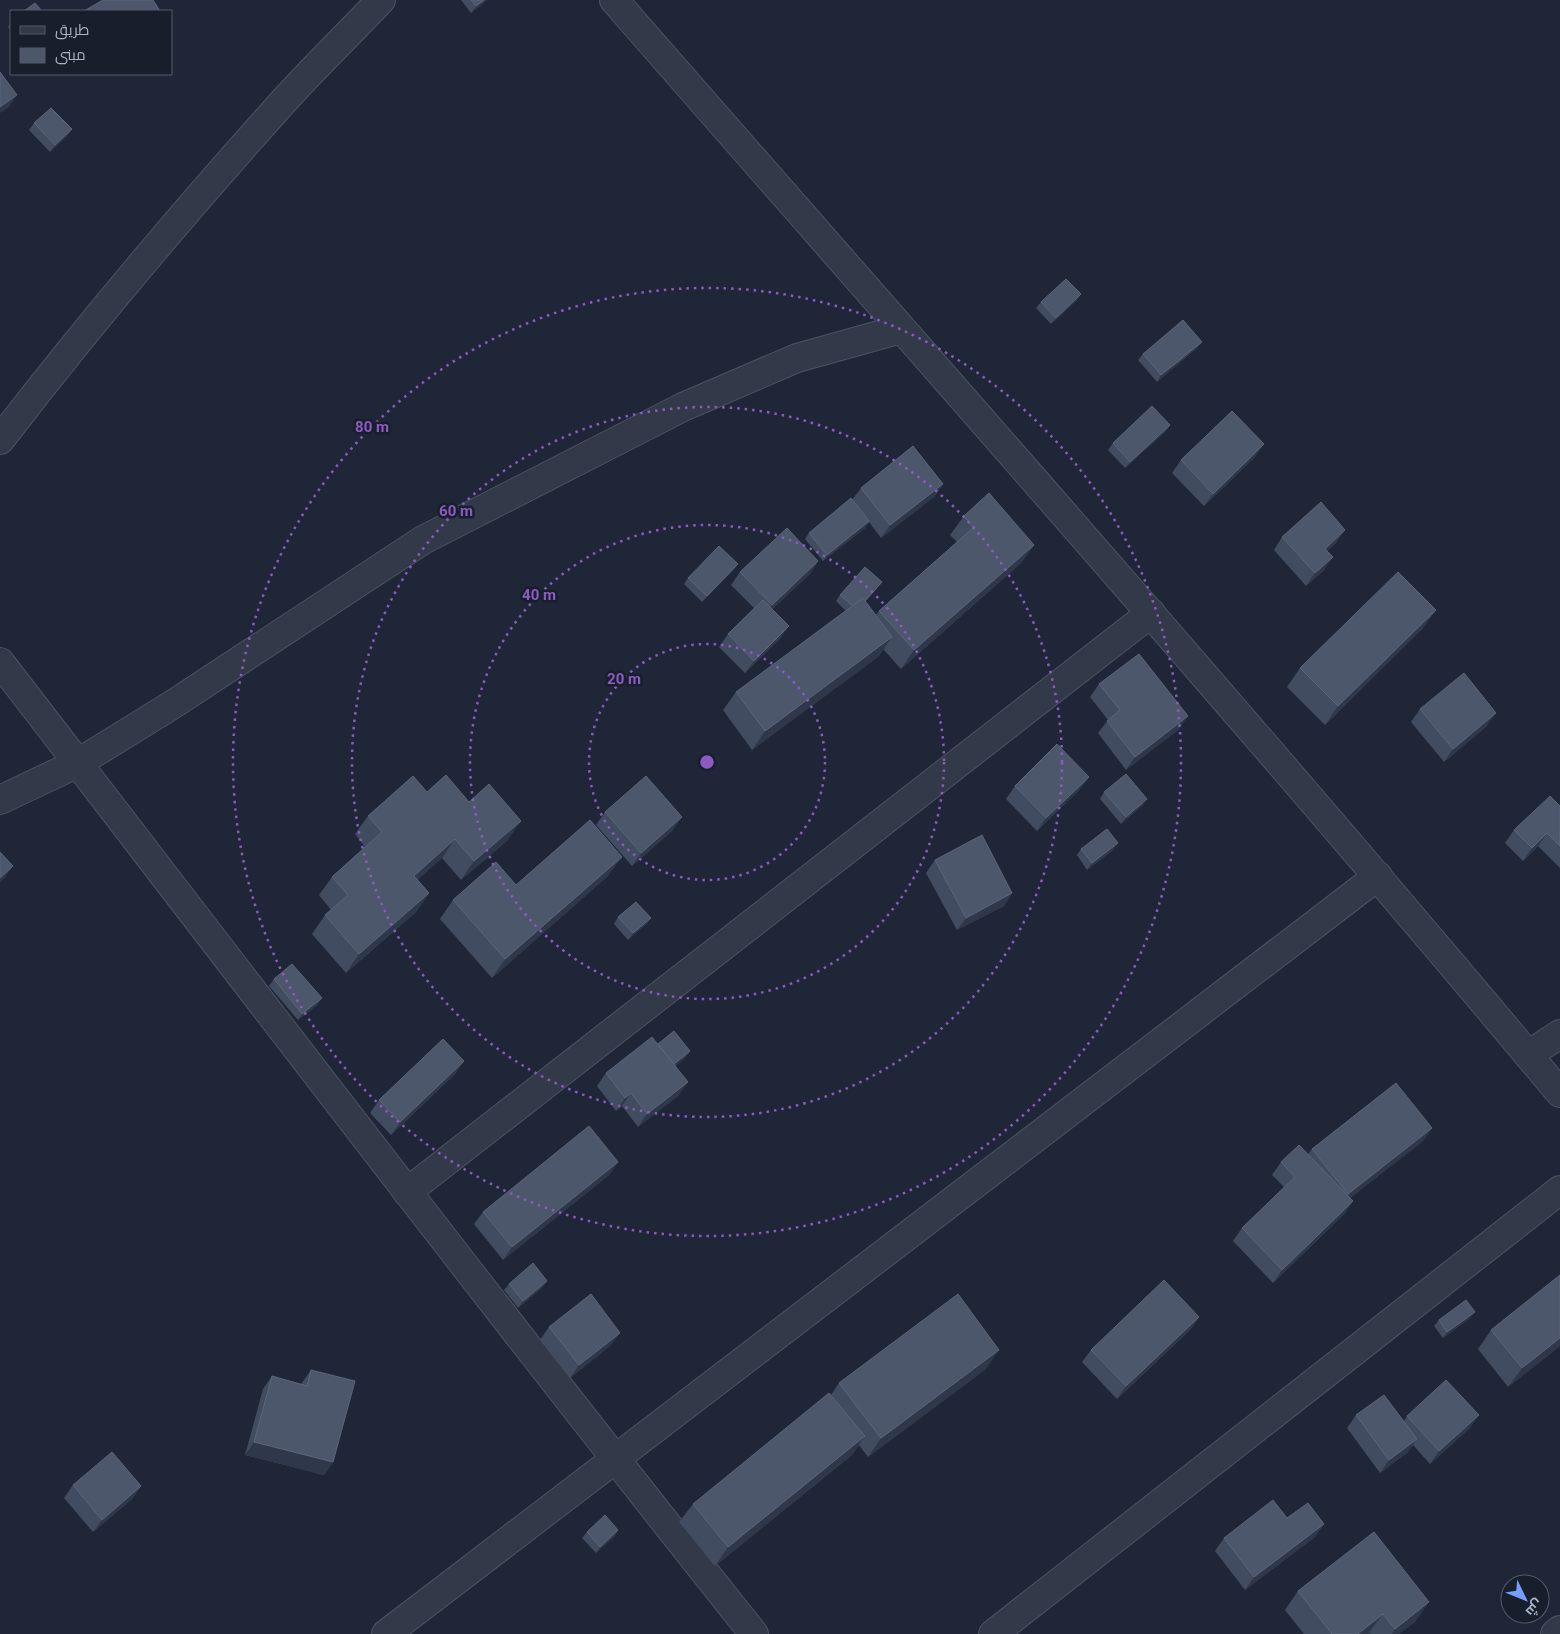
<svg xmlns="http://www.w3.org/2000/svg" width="1560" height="1634" viewBox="0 0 1560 1634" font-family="Roboto,Cairo,sans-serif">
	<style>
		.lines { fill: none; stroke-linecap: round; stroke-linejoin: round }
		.street-casing { stroke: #4c5363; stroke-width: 30 }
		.street { stroke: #323948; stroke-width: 28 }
		.wall { fill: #424c60 }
		.shaded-wall { fill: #2f384b }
		.building { fill: #4d576b; stroke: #5c6579 }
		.ring { fill: none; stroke: #8c5bc1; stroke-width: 2.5; stroke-dasharray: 2.5 5 }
		.centre { fill: #8c5bc1; stroke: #171e2c; stroke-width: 2.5 }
		.ring-label { font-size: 15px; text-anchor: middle; font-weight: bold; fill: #8c5bc1; stroke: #171e2c; stroke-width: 5; stroke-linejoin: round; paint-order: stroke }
	</style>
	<rect width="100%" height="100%" fill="#1e2638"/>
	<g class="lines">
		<defs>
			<g id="street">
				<path d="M 614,0 C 931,363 1251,723 1560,1093"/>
				<path d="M 0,440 C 87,327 179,218 274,112 C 308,73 346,37 381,0"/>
				<path d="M 0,662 C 250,987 498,1313 754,1634"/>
				<path d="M 0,800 L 78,763 L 172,705 L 423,540 L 683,407 L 797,358 L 901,329"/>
				<path d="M 1528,1055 L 1560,1034"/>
				<path d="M 407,1192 L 1151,613"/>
				<path d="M 386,1634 L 1378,876"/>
				<path d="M 993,1634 L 1560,1190"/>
				<path d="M 1555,1634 L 1560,1630"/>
			</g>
		</defs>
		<!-- street casing -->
		<use href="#street" class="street-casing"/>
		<!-- street -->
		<use href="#street" class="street"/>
	</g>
	<!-- wall -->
	<g class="wall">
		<path d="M 461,0 L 487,0 L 471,13 Z"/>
		<path d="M 11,23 L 11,31 L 8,27 Z"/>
		<path d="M 34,123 L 72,129 L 67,136 L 50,152 L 29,130 Z"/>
		<path d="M 1081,294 L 1076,301 L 1051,324 L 1036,308 L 1041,302 Z"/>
		<path d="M 1197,348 L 1157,382 L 1138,360 L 1143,354 Z"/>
		<path d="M 1170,425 L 1165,432 L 1125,468 L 1108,450 L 1113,443 Z"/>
		<path d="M 1255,457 L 1204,506 L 1172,473 L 1181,460 Z"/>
		<path d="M 943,484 L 934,497 L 881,538 L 869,522 L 865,528 L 823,561 L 805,539 L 809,533 L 852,500 L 861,488 Z"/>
		<path d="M 964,516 L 1034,545 L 1021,563 L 901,669 L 883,649 L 879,656 L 752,750 L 723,710 L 736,692 L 846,611 L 836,601 L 840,595 L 877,588 L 865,602 L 876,615 L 879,611 L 957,542 L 950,535 Z"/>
		<path d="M 1282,537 L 1336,543 L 1327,551 L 1324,570 L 1306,586 L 1274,550 Z"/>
		<path d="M 818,561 L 810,574 L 772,609 L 780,639 L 745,673 L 719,647 L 728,634 L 754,608 L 731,585 L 740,572 Z"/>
		<path d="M 738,564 L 733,570 L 702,602 L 684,584 L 688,578 Z"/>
		<path d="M 1436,610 L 1422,629 L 1325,725 L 1287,687 L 1300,668 Z"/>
		<path d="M 1099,684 L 1179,729 L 1126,770 L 1098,733 L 1108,720 L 1090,697 Z"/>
		<path d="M 1420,709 L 1487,726 L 1444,762 L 1411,722 Z"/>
		<path d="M 1089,777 L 1080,789 L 1037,831 L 1006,799 L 1015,786 Z"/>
		<path d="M 427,792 L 469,802 L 508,840 L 461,880 L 442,858 L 417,880 L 429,893 L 416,912 L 346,973 L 312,934 L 325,915 L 331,910 L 319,895 L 332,877 L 365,847 L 355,834 L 368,816 Z"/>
		<path d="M 1104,792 L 1143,805 L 1121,824 L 1100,799 Z"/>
		<path d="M 1560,806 L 1560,868 L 1538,846 L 1523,861 L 1505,843 L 1514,830 Z"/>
		<path d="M 605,812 L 673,830 L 632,866 L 596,825 Z"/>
		<path d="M 1081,849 L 1113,850 L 1087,870 L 1077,855 Z"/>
		<path d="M 935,860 L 1012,893 L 1004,906 L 957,930 L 926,873 Z"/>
		<path d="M 609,875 L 492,978 L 440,919 L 453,900 L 516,885 Z"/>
		<path d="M 618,917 L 651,918 L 646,924 L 628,940 L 614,924 Z"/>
		<path d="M 274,979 L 322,998 L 317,1005 L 298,1020 L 269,986 Z"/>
		<path d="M 658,1044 L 686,1057 L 675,1066 L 679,1095 L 638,1127 L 622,1106 L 616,1111 L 597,1086 L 606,1073 Z"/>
		<path d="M 464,1061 L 455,1074 L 391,1135 L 370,1113 L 379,1100 Z"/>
		<path d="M 1432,1128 L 1423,1141 L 1350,1198 L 1353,1201 L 1344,1214 L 1273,1283 L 1233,1241 L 1242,1228 L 1284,1187 L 1272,1175 L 1281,1162 L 1308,1154 L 1312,1149 Z"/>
		<path d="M 618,1162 L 609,1175 L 503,1260 L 474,1224 L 483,1212 Z"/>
		<path d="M 509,1284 L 543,1287 L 518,1308 L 504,1290 Z"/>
		<path d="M 1199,1317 L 1190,1330 L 1117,1399 L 1082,1362 L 1091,1350 Z"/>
		<path d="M 1470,1318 L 1443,1338 L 1434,1326 L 1439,1320 Z"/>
		<path d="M 549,1327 L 611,1345 L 570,1378 L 540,1340 Z"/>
		<path d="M 1491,1330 L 1560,1346 L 1508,1387 L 1478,1349 Z"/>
		<path d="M 986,1369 L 868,1457 L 859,1445 L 852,1455 L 715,1566 L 679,1522 L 693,1504 L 831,1395 L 839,1383 Z"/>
		<path d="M 311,1370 L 333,1462 L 324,1475 L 245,1455 L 263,1389 L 272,1376 L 301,1384 Z"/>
		<path d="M 1356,1415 L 1404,1421 L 1407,1416 L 1470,1428 L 1430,1464 L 1413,1445 L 1408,1452 L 1380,1473 L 1347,1428 Z"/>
		<path d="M 73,1485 L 141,1486 L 132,1499 L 93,1532 L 64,1498 Z"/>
		<path d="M 1287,1518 L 1324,1524 L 1315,1537 L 1245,1590 L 1215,1551 L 1224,1538 Z"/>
		<path d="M 618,1530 L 614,1537 L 596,1553 L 582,1538 L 587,1532 Z"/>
		<path d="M 1298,1591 L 1416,1621 L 1399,1634 L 1371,1634 L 1370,1633 L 1368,1634 L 1304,1634 L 1285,1610 Z"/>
	</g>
	<!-- shaded-wall -->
	<g class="shaded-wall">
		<path d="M 484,0 L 487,0 L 471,13 L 476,6 Z"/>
		<path d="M 17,95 L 8,108 L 0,113 L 0,107 Z"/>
		<path d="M 72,129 L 67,136 L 50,152 L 55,145 Z"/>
		<path d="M 1081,294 L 1076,301 L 1051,324 L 1056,318 Z"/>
		<path d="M 1202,342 L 1197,348 L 1157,382 L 1161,375 Z"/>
		<path d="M 1170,425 L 1165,432 L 1125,468 L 1130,462 Z"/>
		<path d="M 1264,444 L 1255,457 L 1204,506 L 1213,494 Z"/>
		<path d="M 943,484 L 934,497 L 881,538 L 890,525 Z"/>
		<path d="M 869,521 L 865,528 L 823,561 L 827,555 Z"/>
		<path d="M 1345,530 L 1336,543 L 1316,562 L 1325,549 Z"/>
		<path d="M 1034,545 L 1021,563 L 901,669 L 914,650 Z"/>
		<path d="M 1333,557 L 1324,570 L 1306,586 L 1315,573 Z"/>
		<path d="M 818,561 L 810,574 L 763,618 L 772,605 Z"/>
		<path d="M 738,564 L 733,570 L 702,602 L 707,596 Z"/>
		<path d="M 1436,610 L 1422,629 L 1325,725 L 1338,706 Z"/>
		<path d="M 789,626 L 780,639 L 745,673 L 754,661 Z"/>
		<path d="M 892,637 L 879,656 L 752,750 L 765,731 Z"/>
		<path d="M 1496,713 L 1487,726 L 1444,762 L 1453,749 Z"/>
		<path d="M 1188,716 L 1179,729 L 1126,770 L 1135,757 Z"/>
		<path d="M 1089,777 L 1080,789 L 1037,831 L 1046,818 Z"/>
		<path d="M 1147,799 L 1143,805 L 1121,824 L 1126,817 Z"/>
		<path d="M 682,817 L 673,830 L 632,866 L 641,853 Z"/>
		<path d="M 521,821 L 508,840 L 461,880 L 474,861 Z"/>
		<path d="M 1547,833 L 1538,846 L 1523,861 L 1532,848 Z"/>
		<path d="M 455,839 L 442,858 L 401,895 L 414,876 Z"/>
		<path d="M 1118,843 L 1113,850 L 1087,870 L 1092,863 Z"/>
		<path d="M 622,857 L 609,875 L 492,978 L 505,959 Z"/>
		<path d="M 13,866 L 4,879 L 0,882 L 0,878 Z"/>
		<path d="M 429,893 L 416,912 L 346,973 L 359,954 Z"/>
		<path d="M 1012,893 L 1004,906 L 957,930 L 966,918 Z"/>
		<path d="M 651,918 L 646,924 L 628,940 L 633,933 Z"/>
		<path d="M 322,998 L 317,1005 L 298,1020 L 302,1014 Z"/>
		<path d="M 690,1051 L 686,1057 L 667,1072 L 672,1065 Z"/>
		<path d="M 464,1061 L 455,1074 L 391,1135 L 400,1122 Z"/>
		<path d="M 688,1082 L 679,1095 L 638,1127 L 647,1114 Z"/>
		<path d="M 631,1093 L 622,1106 L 616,1111 L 625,1098 Z"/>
		<path d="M 1432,1128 L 1423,1141 L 1339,1207 L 1348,1194 Z"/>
		<path d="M 618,1162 L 609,1175 L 503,1260 L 512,1247 Z"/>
		<path d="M 1353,1201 L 1344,1214 L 1273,1283 L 1282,1270 Z"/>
		<path d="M 547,1281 L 543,1287 L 518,1308 L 523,1301 Z"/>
		<path d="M 1475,1312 L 1470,1318 L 1443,1338 L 1447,1332 Z"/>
		<path d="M 1199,1317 L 1190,1330 L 1117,1399 L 1126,1386 Z"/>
		<path d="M 620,1333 L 611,1345 L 570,1378 L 579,1365 Z"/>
		<path d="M 1560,1338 L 1560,1346 L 1508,1387 L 1522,1368 Z"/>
		<path d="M 999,1350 L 986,1369 L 868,1457 L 881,1438 Z"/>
		<path d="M 1479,1415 L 1470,1428 L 1430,1464 L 1439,1451 Z"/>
		<path d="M 865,1436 L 852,1455 L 715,1566 L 728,1547 Z"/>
		<path d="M 1417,1439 L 1408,1452 L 1380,1473 L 1389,1460 Z"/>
		<path d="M 254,1442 L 333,1462 L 324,1475 L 245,1455 Z"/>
		<path d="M 141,1486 L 132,1499 L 93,1532 L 102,1520 Z"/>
		<path d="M 1324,1524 L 1315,1537 L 1245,1590 L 1254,1577 Z"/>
		<path d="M 618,1530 L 614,1537 L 596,1553 L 600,1547 Z"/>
		<path d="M 1429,1602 L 1416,1621 L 1399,1634 L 1392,1634 L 1395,1629 Z"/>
		<path d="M 1383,1614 L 1368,1634 L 1358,1634 Z"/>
	</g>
	<!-- building -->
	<g class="building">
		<path d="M 103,0 L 153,0 L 160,11 L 84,11 Z"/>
		<path d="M 471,0 L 484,0 L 476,6 Z"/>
		<path d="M 35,3 L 42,11 L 24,11 Z"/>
		<path d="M 0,72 L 17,95 L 0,107 Z"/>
		<path d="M 51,108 L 72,129 L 55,145 L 34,123 Z"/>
		<path d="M 1066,279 L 1081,294 L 1056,318 L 1041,302 Z"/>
		<path d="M 1183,320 L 1202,342 L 1161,375 L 1143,354 Z"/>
		<path d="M 1152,406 L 1170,425 L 1130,462 L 1113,443 Z"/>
		<path d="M 1232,411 L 1264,444 L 1213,494 L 1181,460 Z"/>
		<path d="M 913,446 L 943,484 L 890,525 L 861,488 Z"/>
		<path d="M 989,493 L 1034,545 L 914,650 L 879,611 L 973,528 L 964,516 Z"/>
		<path d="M 851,498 L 869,521 L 827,555 L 809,533 Z"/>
		<path d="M 1321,502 L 1345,530 L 1325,549 L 1333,557 L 1315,573 L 1282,537 Z"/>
		<path d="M 787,528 L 818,561 L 772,605 L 740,572 Z"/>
		<path d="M 719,546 L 738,564 L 707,596 L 688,578 Z"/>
		<path d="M 865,567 L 882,582 L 865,601 L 863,598 L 853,606 L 840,595 Z"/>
		<path d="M 1398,572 L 1436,610 L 1338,706 L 1300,668 Z"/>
		<path d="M 863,598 L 892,637 L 765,731 L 736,692 Z"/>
		<path d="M 763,600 L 789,626 L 754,661 L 728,634 Z"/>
		<path d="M 1139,654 L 1188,716 L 1135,757 L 1107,721 L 1120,710 L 1099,684 Z"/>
		<path d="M 1464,673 L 1496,713 L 1453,749 L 1420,709 Z"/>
		<path d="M 1057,744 L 1089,777 L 1046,818 L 1015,786 Z"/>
		<path d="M 1126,774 L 1147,799 L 1126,817 L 1104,792 Z"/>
		<path d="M 446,775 L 469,802 L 489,784 L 521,821 L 474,861 L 455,839 L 414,876 L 429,893 L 359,954 L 325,915 L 348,895 L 332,877 L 382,832 L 368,816 L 413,776 L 427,792 Z"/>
		<path d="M 646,776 L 682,817 L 641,853 L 605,812 Z"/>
		<path d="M 1550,796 L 1560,806 L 1560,846 L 1547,833 L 1532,848 L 1514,830 Z"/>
		<path d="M 590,820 L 622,857 L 505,959 L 453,900 L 496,862 L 516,885 Z"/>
		<path d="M 1107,829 L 1118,843 L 1092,863 L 1081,849 Z"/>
		<path d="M 982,835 L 1012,893 L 966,918 L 935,860 Z"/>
		<path d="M 0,852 L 13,866 L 0,878 Z"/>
		<path d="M 636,902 L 651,918 L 633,933 L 618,917 Z"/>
		<path d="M 292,964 L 322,998 L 302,1014 L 274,979 Z"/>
		<path d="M 674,1031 L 690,1051 L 674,1064 L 658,1044 Z"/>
		<path d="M 652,1037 L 688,1082 L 647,1114 L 631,1093 L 625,1098 L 606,1073 Z"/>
		<path d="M 443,1039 L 464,1061 L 400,1122 L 379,1100 Z"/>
		<path d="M 1396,1083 L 1432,1128 L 1348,1194 L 1312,1149 Z"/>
		<path d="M 589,1126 L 618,1162 L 512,1247 L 483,1212 Z"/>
		<path d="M 1299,1145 L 1353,1201 L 1282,1270 L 1242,1228 L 1295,1177 L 1281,1162 Z"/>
		<path d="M 533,1263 L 547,1281 L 523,1301 L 509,1284 Z"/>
		<path d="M 1560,1275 L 1560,1338 L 1522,1368 L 1491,1330 Z"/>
		<path d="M 1164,1280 L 1199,1317 L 1126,1386 L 1091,1350 Z"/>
		<path d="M 591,1294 L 620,1333 L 579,1365 L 549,1327 Z"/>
		<path d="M 958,1294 L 999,1350 L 881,1438 L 839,1383 Z"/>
		<path d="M 1466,1300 L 1475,1312 L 1447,1332 L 1439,1320 Z"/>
		<path d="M 311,1370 L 355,1381 L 333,1462 L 254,1442 L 272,1376 L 307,1386 Z"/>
		<path d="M 1446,1380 L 1479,1415 L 1439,1451 L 1407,1416 Z"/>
		<path d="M 829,1393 L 865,1436 L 728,1547 L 693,1504 Z"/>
		<path d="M 1384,1395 L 1417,1439 L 1389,1460 L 1356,1415 Z"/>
		<path d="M 112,1452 L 141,1486 L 102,1520 L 73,1485 Z"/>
		<path d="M 1273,1500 L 1287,1518 L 1308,1503 L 1324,1524 L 1254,1577 L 1224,1538 Z"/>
		<path d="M 605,1515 L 618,1530 L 600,1547 L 587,1532 Z"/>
		<path d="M 1374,1532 L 1429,1602 L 1395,1629 L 1383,1614 L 1358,1634 L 1332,1634 L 1298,1591 Z"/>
	</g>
	<!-- distance rings -->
	<g class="ring">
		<circle cx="707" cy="762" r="118"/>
		<circle cx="707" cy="762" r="237"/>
		<circle cx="707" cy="762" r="355"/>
		<circle cx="707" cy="762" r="474"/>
	</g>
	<circle cx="707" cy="762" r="8" class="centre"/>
	<g class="ring-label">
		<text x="372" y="432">80 m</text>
		<text x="456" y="516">60 m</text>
		<text x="539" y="600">40 m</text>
		<text x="624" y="684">20 m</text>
	</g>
	<!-- legend -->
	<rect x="10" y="10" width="162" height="65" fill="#171e2c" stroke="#525a69"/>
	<rect x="20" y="26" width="25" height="8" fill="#323948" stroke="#525a69"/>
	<text x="55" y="35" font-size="15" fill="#abb3c5">طريق</text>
	<rect x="20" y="48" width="25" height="15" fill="#4d576b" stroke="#525a69"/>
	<text x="55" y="60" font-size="15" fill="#abb3c5">مبنى</text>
	<!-- north arrow -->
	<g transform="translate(1525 1599) rotate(133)"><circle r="24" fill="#171e2c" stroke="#525a69"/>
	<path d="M0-4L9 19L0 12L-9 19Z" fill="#779efe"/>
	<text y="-8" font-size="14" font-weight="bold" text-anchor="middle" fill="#abb3c5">ش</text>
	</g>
</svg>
